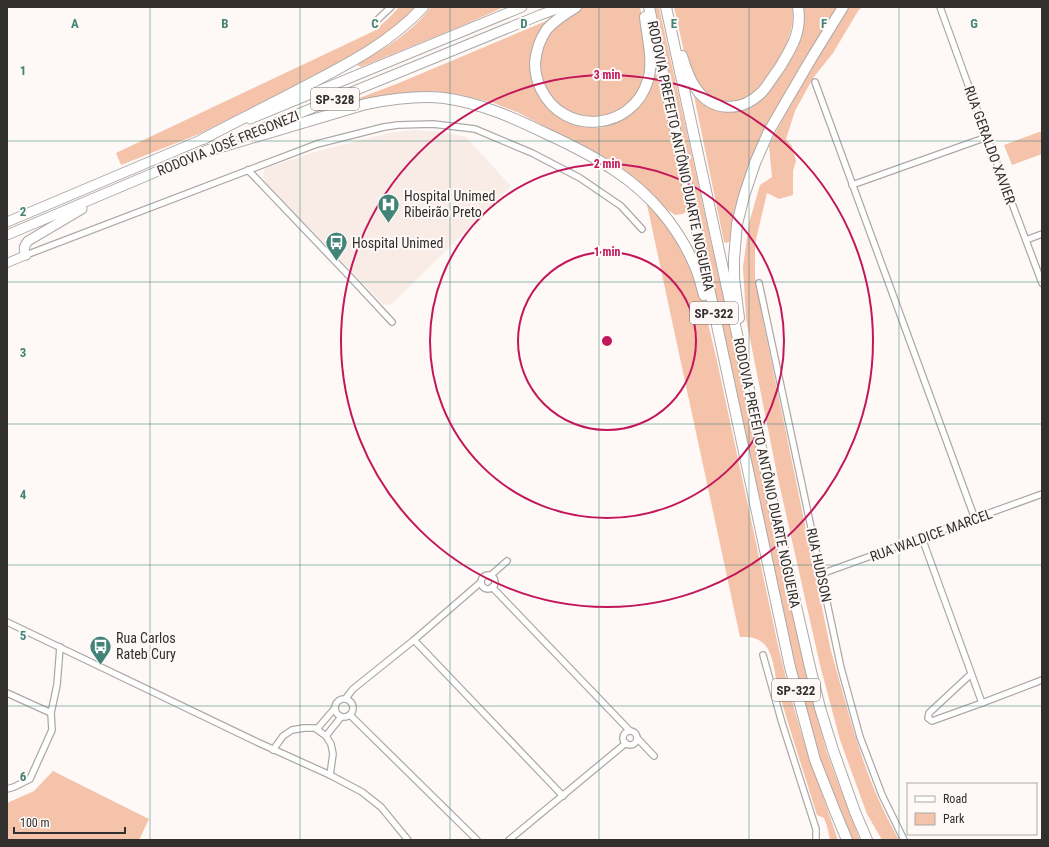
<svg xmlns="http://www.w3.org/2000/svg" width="1049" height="847" viewBox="0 0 1049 847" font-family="'Roboto Condensed',sans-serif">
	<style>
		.built { fill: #f9ece6 }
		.green { fill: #f5c2aa }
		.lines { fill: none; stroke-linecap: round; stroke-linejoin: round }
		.minor-casing { stroke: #aea9a7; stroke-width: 8 }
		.secondary-casing { stroke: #aea9a7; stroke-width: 10 }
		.trunk-casing { stroke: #aea9a7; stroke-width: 11 }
		.motorway-casing { stroke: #aea9a7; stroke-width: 12 }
		.minor { stroke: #fff; stroke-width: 5.5 }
		.secondary { stroke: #fff; stroke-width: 8 }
		.trunk { stroke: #fff; stroke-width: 9 }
		.motorway { stroke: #fff; stroke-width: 10 }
		.grid { fill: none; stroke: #428578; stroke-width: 1; stroke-opacity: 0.55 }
		.ring { fill: none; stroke: #c2185b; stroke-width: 2 }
		.labels { text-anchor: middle; stroke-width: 4; stroke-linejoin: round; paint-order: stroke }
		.shield { fill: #fef9f7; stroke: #6e6c6b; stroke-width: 1 }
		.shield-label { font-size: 13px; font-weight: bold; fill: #31302f }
		.street-label { font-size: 14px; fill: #31302f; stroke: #fef9f7 }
		.poi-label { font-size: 14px; fill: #31302f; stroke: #fef9f7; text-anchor: start }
		.grid-label { font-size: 13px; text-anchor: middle; font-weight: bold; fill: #428578; stroke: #fef9f7; stroke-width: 4; stroke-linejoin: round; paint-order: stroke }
		.centre { fill: #c2185b; stroke: #fef9f7; stroke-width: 2 }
		.ring-label { font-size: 12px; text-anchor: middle; font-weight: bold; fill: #c2185b; stroke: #fef9f7; stroke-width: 4; stroke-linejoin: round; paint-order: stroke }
	</style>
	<rect width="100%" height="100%" fill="#fef9f7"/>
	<!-- built -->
	<path class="built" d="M 415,130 L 444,132 L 466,137 L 511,186 L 392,304 L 386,305 L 383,304 L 266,184 L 264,179 L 263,175 L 264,171 L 266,168 L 318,151 L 393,132 Z"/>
	<!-- green -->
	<g class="green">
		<path d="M 399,7 L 420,7 L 395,31 L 339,64 L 199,134 L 121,165 L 116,153 L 374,31 L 389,18 Z"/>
		<path d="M 431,7 L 504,7 L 464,25 L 361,67 L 357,65 L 359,62 C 386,49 413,31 431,7 Z"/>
		<path d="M 584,7 L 640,7 L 645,36 L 647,72 L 638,94 L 619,112 L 588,120 L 557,107 L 539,76 L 540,50 L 552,29 L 574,12 Z"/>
		<path d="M 655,7 L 659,7 L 731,332 L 765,493 L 809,688 L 827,753 L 840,788 L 860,840 L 852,840 L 832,791 L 819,756 L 799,690 L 724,336 L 690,170 Z"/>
		<path d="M 674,7 L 792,7 L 793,16 L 792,26 L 788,40 L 784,50 L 761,87 L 751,96 L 739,102 L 718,102 L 701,90 L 687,65 Z"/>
		<path d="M 800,7 L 839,7 L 783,99 L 731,241 L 726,243 L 724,242 L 694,96 L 703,104 L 713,109 L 722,110 L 749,105 L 792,52 Z"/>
		<path d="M 846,7 L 862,7 L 858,11 L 833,53 L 813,78 L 795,111 L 786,139 L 792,146 L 796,161 L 793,171 L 793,195 L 779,199 L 767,193 L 755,244 L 755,278 L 764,326 L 831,651 C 846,703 859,758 882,807 C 887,818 893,829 899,840 L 882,840 L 867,814 L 840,740 L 820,665 L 777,474 L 746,319 L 743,267 L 749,223 L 760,185 L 772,177 L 769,146 L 791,102 Z"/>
		<path d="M 558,16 L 532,57 L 542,97 L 560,118 L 580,126 L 599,128 L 615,123 L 631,113 L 646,99 L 653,77 L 655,74 L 658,76 L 687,211 L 683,214 L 675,215 L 668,210 L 642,184 L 611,160 L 582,146 L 519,113 L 494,103 L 461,95 L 434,91 L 399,94 L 345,106 L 346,103 L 399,83 Z"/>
		<path d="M 1042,131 L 1042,154 L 1012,165 L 1004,145 Z"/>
		<path d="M 646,200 L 674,234 L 696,278 L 703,302 L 717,361 L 779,650 L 791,698 L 804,742 L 838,840 L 830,840 L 827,826 L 824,818 L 817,815 C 804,773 790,731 778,689 C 775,676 774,655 765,645 C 758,637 750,637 740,637 Z"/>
		<path d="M 53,771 L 149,819 L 139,840 L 7,840 L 7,803 L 34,791 Z"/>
	</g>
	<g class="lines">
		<defs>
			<g id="minor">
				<path d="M 940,7 L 987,137 L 1042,283"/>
				<path d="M 374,23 L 391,7"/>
				<path d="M 815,82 L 975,519"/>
				<path d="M 248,170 L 353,280 L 392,322"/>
				<path d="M 852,185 L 987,137"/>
				<path d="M 1026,240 L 1042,234"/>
				<path d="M 26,255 L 317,144 L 384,127 L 398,125 L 433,124 L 475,129 L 532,153 L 580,178 L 621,206 L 642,229"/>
				<path d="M 759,283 L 841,668 L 860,737 L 882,795 L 904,840"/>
				<path d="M 922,538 L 982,703"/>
				<path d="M 821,574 L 1042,494"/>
				<circle cx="488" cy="582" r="7"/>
				<path d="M 490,576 L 507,561"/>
				<path d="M 492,587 L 630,731"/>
				<path d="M 7,622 L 257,742 L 330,775 L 362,792 L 381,807 L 408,840"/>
				<path d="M 414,640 L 563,796"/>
				<path d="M 763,655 L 782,723 L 816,829 L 816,840"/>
				<path d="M 971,674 L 929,713 L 928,718 L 932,721 L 982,703 L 1042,680"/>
				<path d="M 7,693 L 51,713"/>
				<path d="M 346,698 L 353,689 L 414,640 L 481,582"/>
				<circle cx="344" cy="708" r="9"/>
				<path d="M 350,715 L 477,840"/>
				<path d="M 317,729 L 335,708"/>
				<circle cx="630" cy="738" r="7"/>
				<path d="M 326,736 L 341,717"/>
				<path d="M 637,738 L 654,756"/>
				<path d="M 273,750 L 283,736 L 292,730 L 304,728 L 315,728 L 326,736 L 331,744 L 333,754 L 330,775"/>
				<path d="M 7,789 L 14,787 L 30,779 L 52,730 L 51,713 L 57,685 L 60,647"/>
				<path d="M 509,840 L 626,743"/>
			</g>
			<path id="secondary" d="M 7,263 L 26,255"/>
			<g id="trunk">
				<path d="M 250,119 L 522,7"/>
				<path d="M 244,136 L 540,15 L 562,7"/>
				<path d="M 7,222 L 208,137"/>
				<path d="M 7,235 L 210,149"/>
				<path d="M 26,255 C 23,249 24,246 28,241 L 82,209"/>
			</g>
			<g id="motorway">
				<path d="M 576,7 C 566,13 555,20 547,29 C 540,39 536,51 535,63 C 535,72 537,81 541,89 C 564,137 633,131 648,80 C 654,62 647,36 645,17"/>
				<path d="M 649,7 L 790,667 L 815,760 L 835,811 L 847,840"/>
				<path d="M 666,7 L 747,380 L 770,491 L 809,663 L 820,708 L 833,750 L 855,812 L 867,840"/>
				<path d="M 682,56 C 685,66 688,77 695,87 C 711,112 741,113 762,92 C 769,84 774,75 780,67 C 792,47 802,32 798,7"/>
				<path d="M 203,139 C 235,122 268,106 300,89 C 344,66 389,44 423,7"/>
				<path d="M 204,152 L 366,104 C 391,99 418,95 444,98 C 481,103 514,118 547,134 C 571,145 595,157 617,172 C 650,194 678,227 694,264 C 699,274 701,285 704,295"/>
				<path d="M 739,318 L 734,278 L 734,259 L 737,224 L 744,196 L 755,163 L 769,131 L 811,59 L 843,7"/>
			</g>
		</defs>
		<!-- minor casing -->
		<use href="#minor" class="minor-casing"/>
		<!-- secondary casing -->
		<use href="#secondary" class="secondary-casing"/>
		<!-- trunk casing -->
		<use href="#trunk" class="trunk-casing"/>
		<!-- motorway casing -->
		<use href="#motorway" class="motorway-casing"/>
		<!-- minor -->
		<use href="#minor" class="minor"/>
		<!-- secondary -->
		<use href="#secondary" class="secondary"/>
		<!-- trunk -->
		<use href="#trunk" class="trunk"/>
		<!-- motorway -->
		<use href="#motorway" class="motorway"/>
	</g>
	<!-- grid -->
	<path class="grid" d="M 150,7 L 150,840M 300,7 L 300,840M 450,7 L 450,840M 599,7 L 599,840M 749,7 L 749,840M 899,7 L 899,840M 7,141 L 1042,141M 7,282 L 1042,282M 7,424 L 1042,424M 7,565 L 1042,565M 7,706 L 1042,706"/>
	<!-- distance rings -->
	<g class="ring">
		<circle cx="607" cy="341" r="89"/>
		<circle cx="607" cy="341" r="177"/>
		<circle cx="607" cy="341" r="266"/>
	</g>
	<!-- icons -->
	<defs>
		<symbol id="hospital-pin" viewBox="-11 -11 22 30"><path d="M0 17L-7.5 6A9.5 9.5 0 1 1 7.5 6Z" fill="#428578" stroke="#fef9f7"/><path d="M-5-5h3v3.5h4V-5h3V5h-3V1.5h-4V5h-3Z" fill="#fff"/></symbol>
		<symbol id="bus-pin" viewBox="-11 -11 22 30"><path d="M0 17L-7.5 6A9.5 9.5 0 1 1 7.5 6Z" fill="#428578" stroke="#fef9f7"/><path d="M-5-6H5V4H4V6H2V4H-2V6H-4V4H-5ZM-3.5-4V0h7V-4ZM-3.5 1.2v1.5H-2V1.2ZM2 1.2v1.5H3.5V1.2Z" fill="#fff"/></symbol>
	</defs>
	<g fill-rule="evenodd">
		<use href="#hospital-pin" x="376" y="192" width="25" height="34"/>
		<use href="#bus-pin" x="324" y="230" width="25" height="34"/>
		<use href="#bus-pin" x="88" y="634" width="25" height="34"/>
	</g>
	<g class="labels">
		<!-- shield labels -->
		<g class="shield">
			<rect x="311" y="88" width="48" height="22" rx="3"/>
			<rect x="690" y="302" width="48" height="22" rx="3"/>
			<rect x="772" y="679" width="48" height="22" rx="3"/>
		</g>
		<g class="shield-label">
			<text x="335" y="104">SP-328</text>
			<text x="714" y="318">SP-322</text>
			<text x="796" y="695">SP-322</text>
		</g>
		<!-- street labels -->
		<g class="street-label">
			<text transform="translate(228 143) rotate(-22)" y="5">RODOVIA JOSÉ FREGONEZI</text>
			<text transform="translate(990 145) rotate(70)" y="5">RUA GERALDO XAVIER</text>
			<text transform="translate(681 156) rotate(78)" y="5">RODOVIA PREFEITO ANTÔNIO DUARTE NOGUEIRA</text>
			<text transform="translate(767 473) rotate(78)" y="5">RODOVIA PREFEITO ANTÔNIO DUARTE NOGUEIRA</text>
			<text transform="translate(931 535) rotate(-20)" y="5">RUA WALDICE MARCEL</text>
			<text transform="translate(819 565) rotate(78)" y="5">RUA HUDSON</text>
		</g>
		<!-- poi labels -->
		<g class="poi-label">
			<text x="404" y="201">Hospital Unimed<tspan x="404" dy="16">Ribeirão Preto</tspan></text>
			<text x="352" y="248">Hospital Unimed</text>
			<text x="116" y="643">Rua Carlos<tspan x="116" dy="16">Rateb Cury</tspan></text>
		</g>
	</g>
	<g class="grid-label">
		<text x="75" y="28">A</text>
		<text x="225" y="28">B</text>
		<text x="375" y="28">C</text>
		<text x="524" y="28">D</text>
		<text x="674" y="28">E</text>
		<text x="824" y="28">F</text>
		<text x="974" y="28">G</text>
		<text x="23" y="75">1</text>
		<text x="23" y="216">2</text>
		<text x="23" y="357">3</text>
		<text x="23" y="499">4</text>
		<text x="23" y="640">5</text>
		<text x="23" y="781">6</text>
	</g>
	<circle cx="607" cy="341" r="6" class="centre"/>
	<g class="ring-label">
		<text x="607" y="79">3 min</text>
		<text x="607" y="168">2 min</text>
		<text x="607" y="256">1 min</text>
	</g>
	<!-- border -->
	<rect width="1049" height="847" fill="none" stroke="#31302f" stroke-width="16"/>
	<!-- legend -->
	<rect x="907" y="783" width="130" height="52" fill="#fef9f7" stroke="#aca9a7"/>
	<rect x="915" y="796" width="20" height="6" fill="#ffffff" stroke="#aca9a7"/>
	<text x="943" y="803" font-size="12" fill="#31302f">Road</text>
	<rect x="915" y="813" width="20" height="12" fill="#f5c2aa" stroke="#aca9a7"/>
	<text x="943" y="823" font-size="12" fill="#31302f">Park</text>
	<!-- scale -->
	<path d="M14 827v6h111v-6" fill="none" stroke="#31302f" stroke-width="2"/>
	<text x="20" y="827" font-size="12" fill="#31302f" stroke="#fef9f7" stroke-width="3" paint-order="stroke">100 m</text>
</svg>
